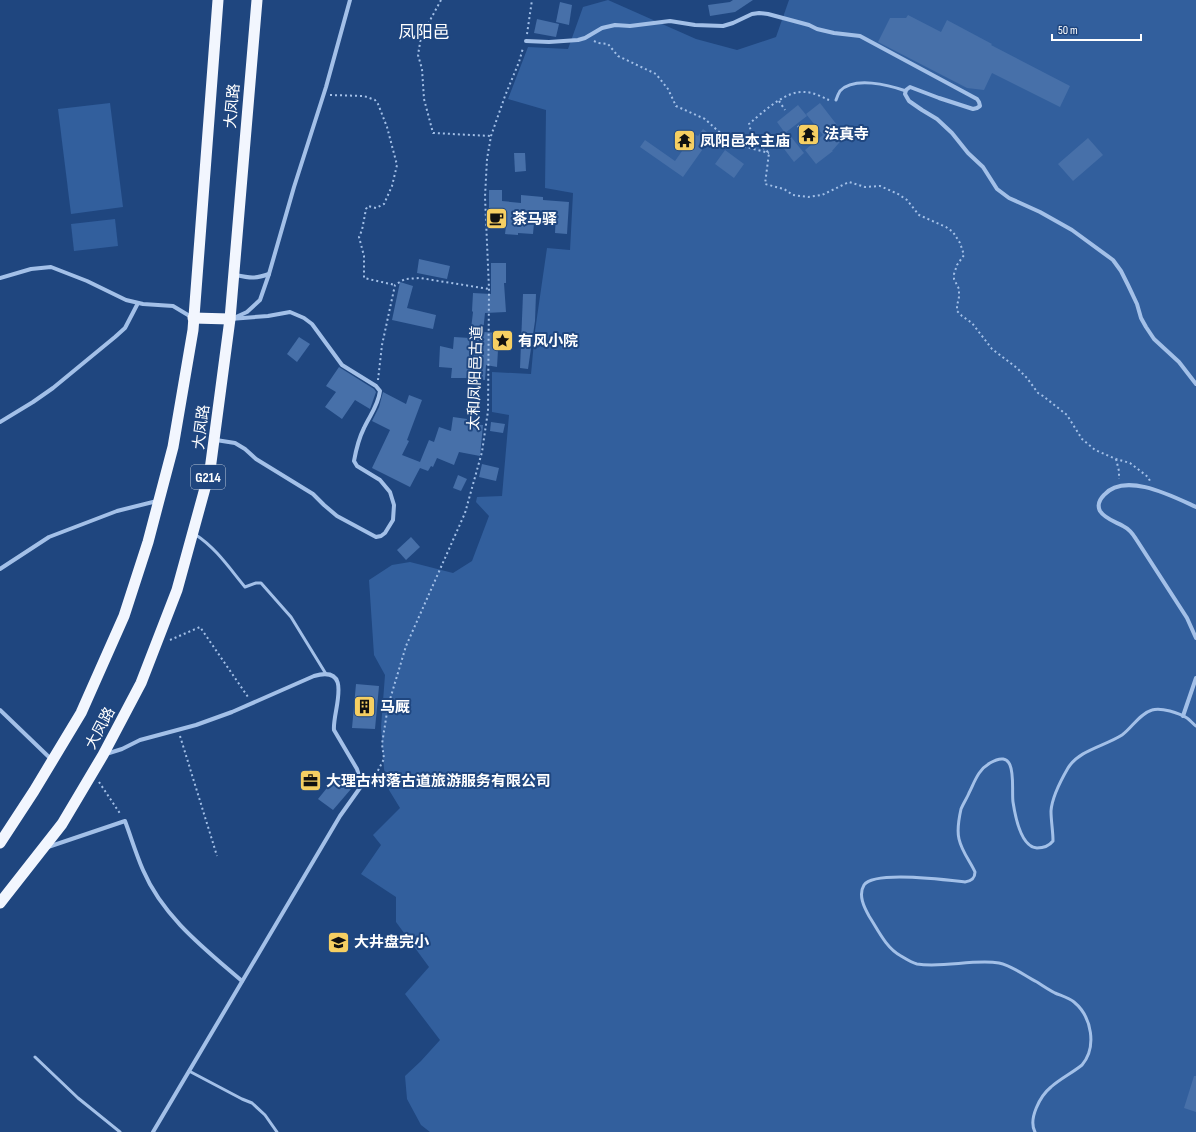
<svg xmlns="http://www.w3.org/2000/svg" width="1196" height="1132" viewBox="0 0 1196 1132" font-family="'Sofia Sans Condensed','Noto Sans SC',sans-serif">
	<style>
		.green { fill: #325f9d }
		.building { fill: #4770a9 }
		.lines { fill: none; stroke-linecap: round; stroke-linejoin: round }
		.path { stroke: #a3c0e8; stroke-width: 2; stroke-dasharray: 2 3; stroke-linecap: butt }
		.service { stroke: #a3c0e8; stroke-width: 3 }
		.minor { stroke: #a3c0e8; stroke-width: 4 }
		.trunk { stroke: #f2f6fe; stroke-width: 11 }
		.labels { text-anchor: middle; stroke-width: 4; stroke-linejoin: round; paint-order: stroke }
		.shield { fill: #1f467f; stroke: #bcc8d9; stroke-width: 1 }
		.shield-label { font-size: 14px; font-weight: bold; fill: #fff }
		.street-label { font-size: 15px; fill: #fff; stroke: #1f467f }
		.poi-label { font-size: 15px; font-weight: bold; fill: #fff; stroke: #1f467f; text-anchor: start }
		.quarter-label { font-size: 17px; fill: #fff; stroke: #1f467f }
	</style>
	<rect width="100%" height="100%" fill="#1f467f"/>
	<!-- green -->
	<g class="green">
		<path d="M 608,0 L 696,39 L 737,50 L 776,37 L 789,0 L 1196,0 L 1196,1132 L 430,1132 L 421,1125 L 407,1099 L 405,1076 L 421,1061 L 440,1040 L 405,994 L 429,967 L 396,922 L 396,897 L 361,874 L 381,845 L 373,835 L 400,808 L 389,790 L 384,769 L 381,727 L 385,675 L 374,655 L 369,580 L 392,565 L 410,562 L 453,573 L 472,561 L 489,516 L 476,502 L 477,497 L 502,496 L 509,415 L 492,412 L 492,372 L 531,374 L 535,331 L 547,248 L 570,250 L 573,193 L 545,188 L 546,110 L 508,99 L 528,47 L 568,49 L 583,7 Z"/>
		<path d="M 110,103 L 123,207 L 71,214 L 58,109 Z"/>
		<path d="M 115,219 L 118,246 L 74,251 L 71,224 Z"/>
	</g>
	<!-- building -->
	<g class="building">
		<path d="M 733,0 L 753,0 L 735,12 L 710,16 L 708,5 L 730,2 Z"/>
		<path d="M 560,2 L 572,5 L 569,25 L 556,22 Z"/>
		<path d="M 908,15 L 941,32 L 947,20 L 992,44 L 991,45 L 1070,86 L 1060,107 L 992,73 L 984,90 L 967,88 L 878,42 L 890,18 L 906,18 Z"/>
		<path d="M 537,19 L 559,24 L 556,37 L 534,33 Z"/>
		<path d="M 820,103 L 837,125 L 835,127 L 845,136 L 832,151 L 833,151 L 816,164 L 805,150 L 823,135 L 806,114 Z"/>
		<path d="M 798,105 L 807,116 L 785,133 L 777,122 Z"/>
		<path d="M 703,129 L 712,136 L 683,177 L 640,147 L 645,140 L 675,161 L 694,134 L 698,136 Z"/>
		<path d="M 788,133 L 804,153 L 794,162 L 778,141 Z"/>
		<path d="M 1088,138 L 1103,155 L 1073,181 L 1058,164 Z"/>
		<path d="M 725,150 L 744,164 L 734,178 L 715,164 Z"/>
		<path d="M 514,153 L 525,153 L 526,171 L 515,172 Z"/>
		<path d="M 489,190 L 502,190 L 502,201 L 521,203 L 521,195 L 543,197 L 543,200 L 569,202 L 567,234 L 555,233 L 556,214 L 535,212 L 533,234 L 518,233 L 518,235 L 505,234 L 506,226 L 491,225 L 492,211 L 489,211 Z"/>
		<path d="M 419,259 L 450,266 L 447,279 L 417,273 Z"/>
		<path d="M 491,263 L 506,263 L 506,283 L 504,283 L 506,312 L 485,313 L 483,332 L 499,333 L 497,367 L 486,365 L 485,380 L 474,379 L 474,378 L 451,378 L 452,368 L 439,367 L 440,346 L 453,349 L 454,337 L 470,338 L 473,312 L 472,311 L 473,293 L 491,294 Z"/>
		<path d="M 400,282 L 413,286 L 407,308 L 436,315 L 433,329 L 392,320 Z"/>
		<path d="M 523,294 L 536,294 L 535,321 L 528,369 L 520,368 Z"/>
		<path d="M 299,337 L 310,344 L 297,362 L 287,354 Z"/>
		<path d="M 339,367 L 374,389 L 376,392 L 370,409 L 355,400 L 342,419 L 325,407 L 336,392 L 326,386 Z"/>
		<path d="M 383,392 L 406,404 L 409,395 L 422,400 L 407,440 L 409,441 L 402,455 L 420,462 L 429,440 L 434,442 L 439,427 L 451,431 L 453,417 L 467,419 L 466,424 L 483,425 L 480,456 L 459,452 L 454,465 L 437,458 L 433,467 L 431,466 L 428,471 L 420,468 L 410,487 L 372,468 L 390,430 L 372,421 L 379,407 Z"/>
		<path d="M 491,422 L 505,424 L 503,433 L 490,431 Z"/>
		<path d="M 482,464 L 499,468 L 496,481 L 479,477 Z"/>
		<path d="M 458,475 L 467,479 L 461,491 L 453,488 Z"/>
		<path d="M 411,537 L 420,547 L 406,560 L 397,550 Z"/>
		<path d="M 356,684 L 379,686 L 375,729 L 352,728 Z"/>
		<path d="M 335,778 L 351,789 L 333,810 L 318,799 Z"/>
		<path d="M 1194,1076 L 1196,1076 L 1196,1112 L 1184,1108 Z"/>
	</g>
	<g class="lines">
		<!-- path -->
		<g class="path">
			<path d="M 441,0 L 421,37 L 418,55 L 422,69 L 424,99 L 433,133 L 491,136"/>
			<path d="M 527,34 L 532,0"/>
			<path d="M 594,41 L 598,43 L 608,44 L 618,56 L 656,74 L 668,89 L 676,106 L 705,119 L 718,131 L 734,142 L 746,147 L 769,153"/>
			<path d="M 330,95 L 364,96 L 375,100 L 378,104 L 387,127 L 397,165 L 392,186 L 384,204 L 376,208 L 368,206 L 366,209 L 362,230 L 359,237 L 364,256 L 364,278 L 395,285"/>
			<path d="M 829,100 C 822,97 813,92 805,92 C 786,90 763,112 749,124 L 753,139 L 769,153 L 765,184 L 784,189 L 793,195 L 808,197 L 822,195 L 849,182 L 865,187 L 880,186 L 898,194 L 907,200 L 919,215 L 946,227 L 953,232 L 960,243 L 964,255 L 957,265 L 954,274 L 954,279 L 959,289 L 959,297 L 957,306 L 957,311 L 962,316 L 972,323 L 992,349 L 1017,368 L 1027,378 L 1038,393 L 1043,396 L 1067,415 L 1082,439 L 1095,450 L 1116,459 L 1130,463 L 1148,477 L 1150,481"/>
			<path d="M 779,101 L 785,110"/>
			<path d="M 798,126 L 807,137"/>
			<path d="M 378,380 L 382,345 L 395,285 L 405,279 L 420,278 L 489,289"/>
			<path d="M 1116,459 L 1119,471 L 1119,479"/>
			<path d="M 170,640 L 200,627 L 248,697"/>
			<path d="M 180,736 L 217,856"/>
			<path d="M 368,781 L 374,778 L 384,759 L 382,744 L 388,706 L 406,646 L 465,513 L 482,452 L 488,411 L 489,289 L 485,197 L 487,159 L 491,136 L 505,96 L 519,62 L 523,48"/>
			<path d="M 99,782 L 121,815"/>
		</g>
		<!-- service -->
		<g class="service">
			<path d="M 836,100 C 837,97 838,94 840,91 C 854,76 889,85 906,91"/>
			<path d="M 196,535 C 216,548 230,569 245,587 L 256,583 L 261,583 L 291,617 L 326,674"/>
			<path d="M 35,1057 L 78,1098 L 120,1132"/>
			<path d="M 189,1071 L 242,1099 L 252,1103 L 265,1115 L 277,1132"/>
			<path d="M 1035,1132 C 1028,1119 1040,1096 1051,1087 C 1060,1079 1072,1073 1082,1065 C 1097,1047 1092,1017 1074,1002 C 1069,998 1062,996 1055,993 C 1049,990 1043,986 1037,982 C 1025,976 1013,966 999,963 C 974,959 943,968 917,964 C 912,963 906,959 901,956 C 886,948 878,930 869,916 C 864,907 858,895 864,885 C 874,870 948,880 965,882 C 971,881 975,879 975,872 C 970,861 962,852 959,839 C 957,831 959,818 961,809 C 963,804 967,798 969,793 C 975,781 978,770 990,763 C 1019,746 1011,787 1013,802 C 1015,815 1021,847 1037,848 C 1043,848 1049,846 1053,841 C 1053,831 1051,821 1051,811 C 1052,797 1061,780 1068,768 C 1079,750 1105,746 1122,735 C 1132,728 1139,714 1152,710 C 1161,707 1179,713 1187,718 C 1190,720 1193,724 1196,726"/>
		</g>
		<!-- minor -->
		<g class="minor">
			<path d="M 526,41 L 549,42 L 578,40 L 585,38 L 602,28 L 615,25 L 630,26 L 670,21 L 695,25 L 723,26 L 733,23 L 752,14 L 759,13 L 768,14 L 809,25 L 817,29 L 834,33 L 860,36 L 977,99 L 979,102 L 980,106 L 977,108 L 973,109 L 939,98 L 910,87 L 906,90 L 905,94 L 909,101 L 922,110 L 937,119 L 952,133 L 968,153 L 983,167 L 997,189 L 1009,198 L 1040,212 L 1072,230 L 1113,260 L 1121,271 L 1128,285 L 1137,304 L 1141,318 L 1146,327 L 1154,339 L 1179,362 L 1196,384"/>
			<path d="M 235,275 C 250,278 255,279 269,274"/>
			<path d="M 0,278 L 31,269 L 51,267 L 87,281 L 126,300 L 143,304 L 173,306 L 193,318"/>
			<path d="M 236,317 L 247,312 L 260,300 L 269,274 L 294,187 L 326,87 L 350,0"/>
			<path d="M 0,422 L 33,402 L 53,388 L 115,337 L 125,328 L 138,303"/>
			<path d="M 216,440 L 235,443 L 245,449 L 256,459 L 313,494 L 324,505 L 337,516 L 376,537 L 381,536 L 385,533 L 393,520 L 394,505 L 390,492 L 380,480 L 357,466 L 354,461 C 356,450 359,438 364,428 C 370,415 378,406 380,391 L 376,386 L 342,365 L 312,324 L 304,318 L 290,312 L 268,316 L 230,319"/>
			<path d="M 1196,507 C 1174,497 1125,471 1104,495 C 1099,500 1097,505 1100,511 C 1105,519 1116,522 1123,526 C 1129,529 1133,534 1136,539 L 1187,618 L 1196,638"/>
			<path d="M 0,569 L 49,537 L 117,511 L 157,501"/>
			<path d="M 0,710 L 51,759"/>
			<path d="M 1183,716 L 1196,678"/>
			<path d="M 106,754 L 122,749 L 140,740 L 196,725 L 232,712 L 314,676 C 355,664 332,712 334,730 L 357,769 L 362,785 L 340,816 L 153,1132"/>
			<path d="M 48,847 L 125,821 C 131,837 136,854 143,870 C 163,917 205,949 242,981"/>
		</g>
		<!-- trunk -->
		<g class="trunk">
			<path d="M 193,318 L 230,319"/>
			<path d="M 0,843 L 34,791 L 81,713 L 124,616 L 148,542 L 173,447 L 193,330 L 218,0"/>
			<path d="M 0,903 L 62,824 L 103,755 L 141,683 L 177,590 L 210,470 L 230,319 L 257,0"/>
		</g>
	</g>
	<!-- icons -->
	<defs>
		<symbol id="temple-square" viewBox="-11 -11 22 22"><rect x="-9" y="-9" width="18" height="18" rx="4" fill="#f6cf62" stroke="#1f467f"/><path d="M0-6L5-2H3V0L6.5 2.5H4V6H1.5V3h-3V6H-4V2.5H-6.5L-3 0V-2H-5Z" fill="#111"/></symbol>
		<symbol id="cafe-square" viewBox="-11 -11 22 22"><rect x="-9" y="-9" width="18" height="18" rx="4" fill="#f6cf62" stroke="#1f467f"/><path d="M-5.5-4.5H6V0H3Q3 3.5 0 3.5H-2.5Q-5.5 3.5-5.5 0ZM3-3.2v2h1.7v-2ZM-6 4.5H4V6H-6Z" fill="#111"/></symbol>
		<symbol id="sight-square" viewBox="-11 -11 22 22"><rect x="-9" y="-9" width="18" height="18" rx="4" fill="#f6cf62" stroke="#1f467f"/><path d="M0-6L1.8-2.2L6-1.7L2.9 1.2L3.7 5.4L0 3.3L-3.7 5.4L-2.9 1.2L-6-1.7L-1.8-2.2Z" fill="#111"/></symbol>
		<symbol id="building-square" viewBox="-11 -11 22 22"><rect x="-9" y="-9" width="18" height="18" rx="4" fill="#f6cf62" stroke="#1f467f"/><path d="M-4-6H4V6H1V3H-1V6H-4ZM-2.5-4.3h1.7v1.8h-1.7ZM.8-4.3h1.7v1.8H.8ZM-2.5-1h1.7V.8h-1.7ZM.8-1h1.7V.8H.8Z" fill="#111"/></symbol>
		<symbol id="office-square" viewBox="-11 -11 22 22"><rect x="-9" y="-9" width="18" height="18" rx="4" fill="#f6cf62" stroke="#1f467f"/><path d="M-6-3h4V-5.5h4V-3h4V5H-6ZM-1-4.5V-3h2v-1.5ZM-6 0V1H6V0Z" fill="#111"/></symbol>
		<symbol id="school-square" viewBox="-11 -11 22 22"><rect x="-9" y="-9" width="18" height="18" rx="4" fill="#f6cf62" stroke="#1f467f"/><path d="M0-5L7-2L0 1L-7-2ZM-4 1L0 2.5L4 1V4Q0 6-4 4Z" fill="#111"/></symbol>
	</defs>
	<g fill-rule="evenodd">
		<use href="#temple-square" x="796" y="122" width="25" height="25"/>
		<use href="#temple-square" x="672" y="128" width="25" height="25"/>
		<use href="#cafe-square" x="484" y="206" width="25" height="25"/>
		<use href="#sight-square" x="490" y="328" width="25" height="25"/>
		<use href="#building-square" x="352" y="694" width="25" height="25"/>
		<use href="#office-square" x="298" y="768" width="25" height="25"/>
		<use href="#school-square" x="326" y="930" width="25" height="25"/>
	</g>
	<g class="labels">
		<!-- shield labels -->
		<rect class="shield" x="191" y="465" width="34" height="24" rx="3"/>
		<g class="shield-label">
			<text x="208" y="482">G214</text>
		</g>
		<!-- street labels -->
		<g class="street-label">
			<text transform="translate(232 106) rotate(-85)" y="5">大凤路</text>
			<text transform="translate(475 378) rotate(-88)" y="5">太和凤阳邑古道</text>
			<text transform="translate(201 427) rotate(-83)" y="5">大凤路</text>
			<text transform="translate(100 728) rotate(-62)" y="5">大凤路</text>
		</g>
		<!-- poi labels -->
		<g class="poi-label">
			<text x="824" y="139">法真寺</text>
			<text x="700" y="146">凤阳邑本主庙</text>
			<text x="512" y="224">茶马驿</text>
			<text x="518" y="346">有风小院</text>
			<text x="380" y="712">马厩</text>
			<text x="326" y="786">大理古村落古道旅游服务有限公司</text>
			<text x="354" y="947">大井盘完小</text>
		</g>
		<!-- quarter labels -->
		<g class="quarter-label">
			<text x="424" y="38">凤阳邑</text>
		</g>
	</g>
	<!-- scale -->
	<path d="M1052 34v6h89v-6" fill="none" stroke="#ffffff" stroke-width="2"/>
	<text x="1058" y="34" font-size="12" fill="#ffffff" stroke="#1f467f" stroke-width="3" paint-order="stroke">50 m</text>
</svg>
